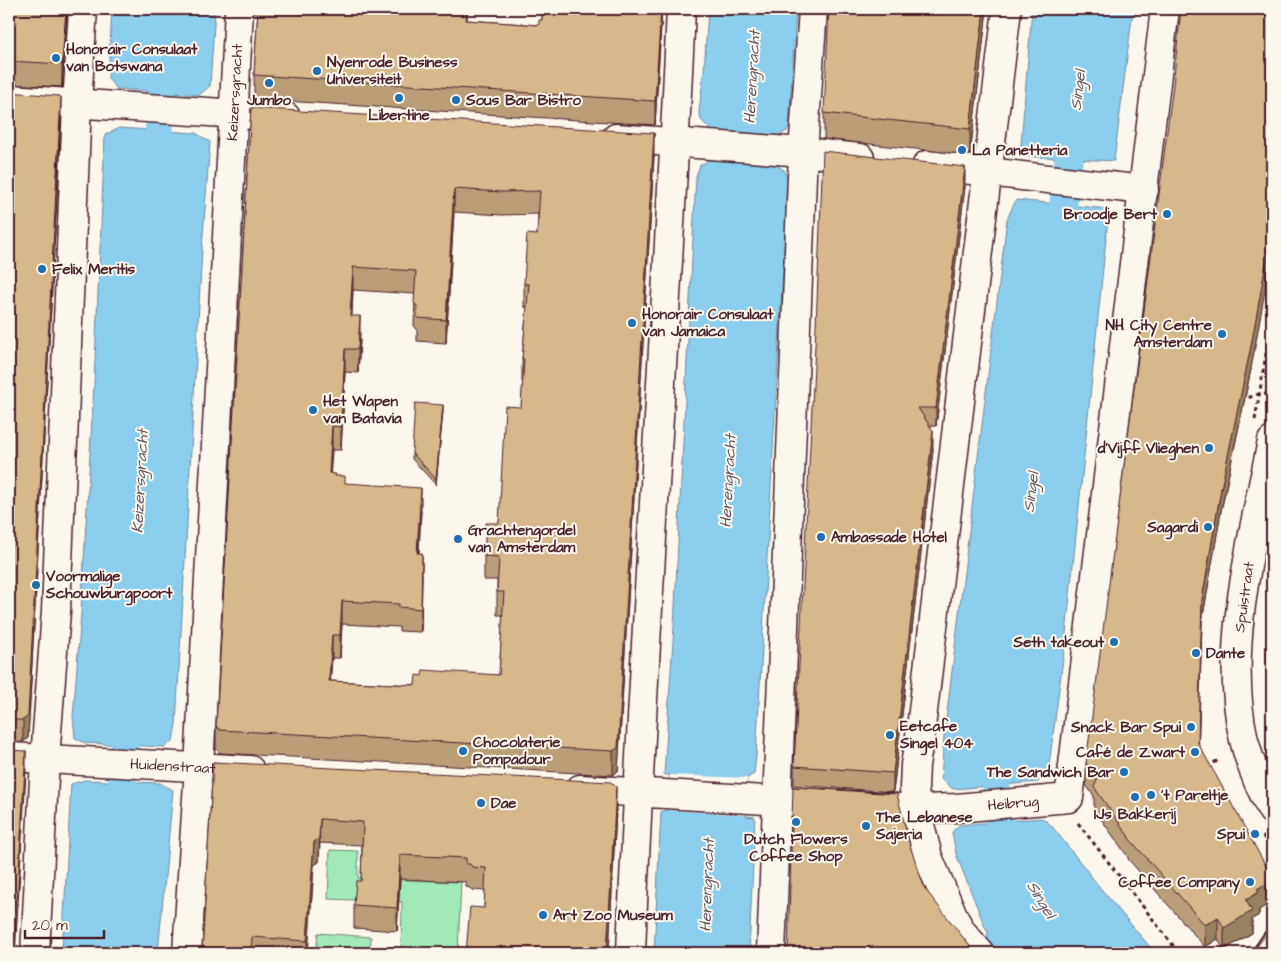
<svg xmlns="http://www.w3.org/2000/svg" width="1281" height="962" viewBox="0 0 1281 962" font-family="'Architects Daughter',sans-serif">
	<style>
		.green { fill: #a1eab8; stroke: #768472 }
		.water { fill: #8cceee; stroke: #7288a0 }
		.pier { fill: #fbf7ec }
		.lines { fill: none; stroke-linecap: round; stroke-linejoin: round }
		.canal { stroke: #8cceee; stroke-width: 28 }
		.service-casing { stroke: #4a1f2b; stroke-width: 19 }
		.minor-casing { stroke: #4a1f2b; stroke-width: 31 }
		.path { stroke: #4a1f2b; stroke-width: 3; stroke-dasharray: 4 4; stroke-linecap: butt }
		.service { stroke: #fbf7ec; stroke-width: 15 }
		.minor { stroke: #fbf7ec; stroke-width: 28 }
		.tram { stroke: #4a1f2b; stroke-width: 1 }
		.wall { fill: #b99e78; stroke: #4a1f2b; fill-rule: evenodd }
		.shaded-wall { fill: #968161; stroke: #4a1f2b }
		.building { fill: #d7b88b; stroke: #4a1f2b; fill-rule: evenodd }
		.poi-dot { fill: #1f6fb2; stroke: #fbf7ec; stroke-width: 2 }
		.labels { text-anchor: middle; stroke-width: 4; stroke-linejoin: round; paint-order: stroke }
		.poi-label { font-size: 15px; font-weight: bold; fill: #4a1f2b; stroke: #fbf7ec; text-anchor: start }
		.street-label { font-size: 15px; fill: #4a1f2b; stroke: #fbf7ec }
		.water-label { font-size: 16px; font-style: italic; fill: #5e5466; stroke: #fbf7ec }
	</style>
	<rect width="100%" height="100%" fill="#fbf7ec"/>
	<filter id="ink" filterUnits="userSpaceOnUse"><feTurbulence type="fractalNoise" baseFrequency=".02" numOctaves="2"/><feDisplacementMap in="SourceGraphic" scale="10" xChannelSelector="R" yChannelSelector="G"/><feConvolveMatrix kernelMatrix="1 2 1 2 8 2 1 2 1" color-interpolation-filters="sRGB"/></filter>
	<g filter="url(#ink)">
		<!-- green -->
		<g class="green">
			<path d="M 330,850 L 358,851 L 358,878 L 461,882 L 458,953 L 401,953 L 402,902 L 328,899 Z"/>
			<path d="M 318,933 L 371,937 L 370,953 L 316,953 Z"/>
		</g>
		<!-- water -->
		<g class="water">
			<path d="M 112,9 L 215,9 L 210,86 L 199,95 L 117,89 L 108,79 Z"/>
			<path d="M 708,9 L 796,9 L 789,126 L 787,131 L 779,135 L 778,166 L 784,170 L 788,180 L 756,757 L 754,774 L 747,778 L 746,816 L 755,817 L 749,953 L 654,953 L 661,812 L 668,810 L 670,775 L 664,775 L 674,626 L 696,176 L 700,165 L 708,161 L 709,128 L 701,120 L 699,111 L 704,71 Z"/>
			<path d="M 1032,9 L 1133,9 L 1114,161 L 1020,156 Z"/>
			<path d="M 119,128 L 196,133 L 210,142 L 202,249 L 176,724 L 173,741 L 165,747 L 85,743 L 75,738 L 73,717 L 81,614 L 94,383 L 105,135 Z"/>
			<path d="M 1016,200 L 1109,209 L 1065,644 L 1048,773 L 1038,782 L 953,789 L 941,779 L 944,737 L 1007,219 Z"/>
			<path d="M 85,780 L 160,783 L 173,790 L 158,953 L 62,953 L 71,784 Z"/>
			<path d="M 1042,818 L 1051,825 L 1102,890 L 1155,953 L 967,953 L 987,942 L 988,931 L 985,927 L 956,854 L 952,832 L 959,825 Z"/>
		</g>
		<!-- pier -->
		<path class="pier" d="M 670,775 L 747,778 L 746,815 L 668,810 Z"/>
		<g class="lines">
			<!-- canal -->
			<g class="canal">
				<path d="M 157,167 L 166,9"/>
				<path d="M 1059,241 L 1073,123"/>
				<path d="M 1001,748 L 996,785 L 1000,823 L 1017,856"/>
				<path d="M 120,818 L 127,707"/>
			</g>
			<defs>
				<path id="service" d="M 1261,953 L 1272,937"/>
				<g id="minor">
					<path d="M 9,99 L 286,117"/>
					<path d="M 616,138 L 803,152 L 860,158"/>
					<path d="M 927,165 L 1144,190"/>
					<path d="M 1272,441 C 1254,533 1222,647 1244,740 C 1250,764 1260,788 1272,810"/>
					<path id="s1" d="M 9,757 L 250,770"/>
					<path id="s2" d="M 580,789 L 916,809 L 956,808 L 1069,798 L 1165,9"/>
					<path d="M 35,953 L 45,759 L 56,611 L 77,104 L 83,9"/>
					<path id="s3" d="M 187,953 L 199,767 L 239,9"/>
					<path d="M 631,953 C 643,638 667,324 681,9"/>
					<path d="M 771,953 L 803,152 L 813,9"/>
					<path d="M 980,953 L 962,932 L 955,920 L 928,857 L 916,809 L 914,788 L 915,765 L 920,736 L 1007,9"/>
				</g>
			</defs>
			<!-- service casing -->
			<use href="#service" class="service-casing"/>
			<!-- minor casing -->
			<use href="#minor" class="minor-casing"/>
			<!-- path -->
			<g class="path">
				<path d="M 1241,400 L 1259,394 L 1272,394"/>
				<path d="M 1255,420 L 1272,319"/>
				<path d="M 1206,765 L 1221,760"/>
				<path d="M 1078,823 L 1179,953"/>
				<path d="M 1263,836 L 1272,850"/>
			</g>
			<!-- service -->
			<use href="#service" class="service"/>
			<!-- minor -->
			<use href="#minor" class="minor"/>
			<!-- tram -->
			<g class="tram">
				<path d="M 1252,953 L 1272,927"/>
				<path d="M 1268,953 L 1272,946"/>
			</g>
		</g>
		<!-- wall -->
		<g class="wall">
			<path d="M 9,9 L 67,9 L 62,87 L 9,84 Z"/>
			<path d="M 258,9 L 468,9 L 467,20 L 539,25 L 542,20 L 542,13 L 536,9 L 662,9 L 655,125 L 254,99 L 254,75 Z"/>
			<path d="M 987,9 L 970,155 L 824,139 L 824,113 Z"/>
			<path d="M 9,92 L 61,119 L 28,738 L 23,742 L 9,743 Z"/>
			<path d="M 251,108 L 654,156 L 618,771 L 613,775 L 220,753 L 216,749 L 216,726 ZM 454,212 L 502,215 L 538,214 L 537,235 L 524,284 L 524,307 L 527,307 L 522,359 L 522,382 L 523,382 L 521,407 L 499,523 L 484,556 L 484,580 L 497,580 L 497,615 L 503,615 L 499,675 L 422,676 L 415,685 L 330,681 L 332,658 L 340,658 L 342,624 L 399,627 L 399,631 L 421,632 L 422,576 L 419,553 L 421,511 L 345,483 L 336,476 L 330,473 L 332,450 L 341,450 L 345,372 L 358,373 L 360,340 L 352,316 L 353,290 L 415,294 L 414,326 L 417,329 L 417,341 L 446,343 Z"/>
			<path d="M 965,186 L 936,426 L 930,426 L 933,450 L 893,792 L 794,785 L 794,766 Z"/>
			<path d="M 1251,369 L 1221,511 L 1202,622 L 1198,744 L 1259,910 L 1259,915 L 1252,919 L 1252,933 L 1224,950 L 1218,939 L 1205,947 L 1128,859 L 1128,857 L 1094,809 L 1094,796 L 1086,785 L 1086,763 Z"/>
			<path d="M 443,411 L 436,485 L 412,459 L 412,453 Z"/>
			<path d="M 1272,600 L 1272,745 L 1269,745 L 1269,665 L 1267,665 L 1267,642 Z"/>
			<path d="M 213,762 L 616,810 L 609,953 L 466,953 L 484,908 L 485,891 L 472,890 L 470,888 L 466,887 L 466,882 L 400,879 L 397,931 L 354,928 L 354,905 L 361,881 L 362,845 L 320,843 L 319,862 L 314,865 L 308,953 L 202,953 Z"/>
		</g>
		<!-- shaded-wall -->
		<g class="shaded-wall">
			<path d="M 66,9 L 67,9 L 62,87 L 62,64 Z"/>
			<path d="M 661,9 L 662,9 L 655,125 L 655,101 Z"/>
			<path d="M 984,9 L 987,9 L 970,155 L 970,129 Z"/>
			<path d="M 9,61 L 10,61 L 10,83 L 9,84 Z"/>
			<path d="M 61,97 L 61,119 L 28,738 L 23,742 L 23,720 Z"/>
			<path d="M 654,133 L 654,156 L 618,771 L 613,775 L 613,751 Z"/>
			<path d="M 965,167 L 965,186 L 936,426 L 936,408 Z"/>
			<path d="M 454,189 L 454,212 L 446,343 L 446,320 Z"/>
			<path d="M 1272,230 L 1272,252 L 1251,369 L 1221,511 L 1202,622 L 1198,765 L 1198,743 L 1202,600 L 1221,489 Z"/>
			<path d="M 353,267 L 353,290 L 350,339 L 350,316 Z"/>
			<path d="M 360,316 L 360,340 L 358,373 L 358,349 Z"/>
			<path d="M 345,349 L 345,372 L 341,450 L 341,427 Z"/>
			<path d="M 443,405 L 443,411 L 436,485 L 436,479 Z"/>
			<path d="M 332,426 L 332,450 L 329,497 L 329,473 Z"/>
			<path d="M 933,431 L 933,450 L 893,792 L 893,773 Z"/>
			<path d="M 421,488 L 421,511 L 417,576 L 417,553 Z"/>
			<path d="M 422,553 L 422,576 L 421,632 L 421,609 Z"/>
			<path d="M 342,601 L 342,624 L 340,658 L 340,635 Z"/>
			<path d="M 332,635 L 332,658 L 329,704 L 329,681 Z"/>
			<path d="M 26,751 L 26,774 L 15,953 L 14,953 Z"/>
			<path d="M 616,787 L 616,810 L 609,953 L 607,953 Z"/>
			<path d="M 320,819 L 319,862 L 314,865 L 308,953 L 307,953 L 307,941 L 314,842 Z"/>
			<path d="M 400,855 L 400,879 L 397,931 L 397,908 Z"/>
			<path d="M 1272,880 L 1272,902 L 1259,910 L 1259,915 L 1252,919 L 1252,933 L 1224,950 L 1224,928 L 1246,900 L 1257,889 Z"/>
			<path d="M 1218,917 L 1218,939 L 1205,947 L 1205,925 Z"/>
		</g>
		<!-- building -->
		<g class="building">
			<path d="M 9,9 L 66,9 L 62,64 L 9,61 Z"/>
			<path d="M 258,9 L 467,9 L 466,20 L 539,25 L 539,20 L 542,20 L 542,9 L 661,9 L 655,101 L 254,75 Z"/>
			<path d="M 829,9 L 984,9 L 970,129 L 824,113 Z"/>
			<path d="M 1181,9 L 1272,9 L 1272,230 L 1251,346 L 1221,489 L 1202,600 L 1198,743 L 1272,877 L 1272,880 L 1257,889 L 1259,892 L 1246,900 L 1252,911 L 1224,928 L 1218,917 L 1205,925 L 1128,837 L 1129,837 L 1094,787 L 1098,778 L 1086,763 L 1173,85 Z"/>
			<path d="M 9,92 L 59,96 L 61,97 L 28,716 L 23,720 L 9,720 Z"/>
			<path d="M 251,108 L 654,133 L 618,748 L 613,751 L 220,730 L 216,726 ZM 454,189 L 502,192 L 540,191 L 537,235 L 527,234 L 524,284 L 529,284 L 522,359 L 524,359 L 521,407 L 505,406 L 499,523 L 486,523 L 484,556 L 499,557 L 497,592 L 504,592 L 499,675 L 423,670 L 422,676 L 416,675 L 415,685 L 329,681 L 332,635 L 340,635 L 342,601 L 399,604 L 399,607 L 421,609 L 422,553 L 417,553 L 421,488 L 345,483 L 345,476 L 335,476 L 336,474 L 329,473 L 332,426 L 341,427 L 345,349 L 358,349 L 360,316 L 350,316 L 353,267 L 416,271 L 414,303 L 417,306 L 417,318 L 446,320 Z"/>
			<path d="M 823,151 L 965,167 L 936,408 L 918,408 L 933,431 L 893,773 L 794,766 L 816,326 Z"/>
			<path d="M 415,403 L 443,405 L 436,479 L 412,453 Z"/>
			<path d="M 1272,600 L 1272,723 L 1269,723 L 1269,642 L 1267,642 Z"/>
			<path d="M 9,750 L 26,751 L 14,953 L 9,953 Z"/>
			<path d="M 213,762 L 611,782 L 616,787 L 607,953 L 466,953 L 470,907 L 484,908 L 486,868 L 472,867 L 470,864 L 466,864 L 466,858 L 400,855 L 397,908 L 354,905 L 356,881 L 361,881 L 363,822 L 320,819 L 319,838 L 314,842 L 307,941 L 252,937 L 251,953 L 202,953 Z"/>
			<path d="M 793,787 L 897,794 L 910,846 L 925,889 L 973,950 L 974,948 L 978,953 L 788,953 Z"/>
		</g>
	</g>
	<!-- markers -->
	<g class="poi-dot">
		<circle cx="56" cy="58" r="5"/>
		<circle cx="317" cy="71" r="5"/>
		<circle cx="269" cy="83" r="5"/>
		<circle cx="399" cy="98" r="5"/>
		<circle cx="456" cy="100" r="5"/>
		<circle cx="962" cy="150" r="5"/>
		<circle cx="1167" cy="214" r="5"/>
		<circle cx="42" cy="269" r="5"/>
		<circle cx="632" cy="323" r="5"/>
		<circle cx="1222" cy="334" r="5"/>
		<circle cx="313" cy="410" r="5"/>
		<circle cx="1209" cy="448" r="5"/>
		<circle cx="1208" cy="527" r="5"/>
		<circle cx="821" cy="537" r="5"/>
		<circle cx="458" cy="539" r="5"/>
		<circle cx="36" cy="585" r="5"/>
		<circle cx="1114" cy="642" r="5"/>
		<circle cx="1196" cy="653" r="5"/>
		<circle cx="1191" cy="727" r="5"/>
		<circle cx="890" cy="735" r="5"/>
		<circle cx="463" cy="751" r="5"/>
		<circle cx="1195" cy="752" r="5"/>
		<circle cx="1124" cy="772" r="5"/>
		<circle cx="1151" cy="795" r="5"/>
		<circle cx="1135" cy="797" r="5"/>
		<circle cx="481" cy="803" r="5"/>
		<circle cx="796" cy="822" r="5"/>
		<circle cx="866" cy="826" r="5"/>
		<circle cx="1255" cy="834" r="5"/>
		<circle cx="1250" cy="882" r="5"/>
		<circle cx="543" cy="915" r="5"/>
	</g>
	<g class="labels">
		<!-- poi labels -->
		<g class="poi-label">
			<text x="66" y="54">Honorair Consulaat<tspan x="66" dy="17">van Botswana</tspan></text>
			<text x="327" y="67">Nyenrode Business<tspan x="327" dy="17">Universiteit</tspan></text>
			<text x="269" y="105" text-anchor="middle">Jumbo</text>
			<text x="466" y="105">Sous Bar Bistro</text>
			<text x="399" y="120" text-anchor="middle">Libertine</text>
			<text x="972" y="155">La Panetteria</text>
			<text x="1157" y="219" text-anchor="end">Broodje Bert</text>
			<text x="52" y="274">Felix Meritis</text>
			<text x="642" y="319">Honorair Consulaat<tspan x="642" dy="17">van Jamaica</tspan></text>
			<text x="1212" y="330" text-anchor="end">NH City Centre<tspan x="1212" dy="17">Amsterdam</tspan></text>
			<text x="323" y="406">Het Wapen<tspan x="323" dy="17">van Batavia</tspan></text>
			<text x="1199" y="453" text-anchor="end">d'Vijff Vlieghen</text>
			<text x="1198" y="532" text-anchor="end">Sagardi</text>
			<text x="468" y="535">Grachtengordel<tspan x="468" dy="17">van Amsterdam</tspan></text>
			<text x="831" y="542">Ambassade Hotel</text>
			<text x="46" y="581">Voormalige<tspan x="46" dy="17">Schouwburgpoort</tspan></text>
			<text x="1104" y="647" text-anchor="end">Seth takeout</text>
			<text x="1206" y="658">Dante</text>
			<text x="900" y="731">Eetcafe<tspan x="900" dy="17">Singel 404</tspan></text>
			<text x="1181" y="732" text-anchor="end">Snack Bar Spui</text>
			<text x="473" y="747">Chocolaterie<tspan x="473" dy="17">Pompadour</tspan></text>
			<text x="1185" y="757" text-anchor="end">Café de Zwart</text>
			<text x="1114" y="777" text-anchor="end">The Sandwich Bar</text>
			<text x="1161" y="800">'t Pareltje</text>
			<text x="491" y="808">Dae</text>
			<text x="1135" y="819" text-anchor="middle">IJs Bakkerij</text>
			<text x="876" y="822">The Lebanese<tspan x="876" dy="17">Sajeria</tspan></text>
			<text x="1245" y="839" text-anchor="end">Spui</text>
			<text x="796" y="844" text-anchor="middle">Dutch Flowers<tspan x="796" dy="17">Coffee Shop</tspan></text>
			<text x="1240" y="887" text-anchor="end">Coffee Company</text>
			<text x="553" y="920">Art Zoo Museum</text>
		</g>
		<!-- street labels -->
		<g class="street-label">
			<text dy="5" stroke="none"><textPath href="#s3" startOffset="862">Keizersgracht</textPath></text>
			<text transform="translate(1244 597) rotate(-82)" y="5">Spuistraat</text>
			<text dy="5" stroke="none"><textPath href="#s1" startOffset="164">Huidenstraat</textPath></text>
			<text dy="5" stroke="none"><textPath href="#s2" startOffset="434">Heibrug</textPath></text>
		</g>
		<!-- water labels -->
		<g class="water-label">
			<text transform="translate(751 77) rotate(-87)" y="6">Herengracht</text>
			<text transform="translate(1077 90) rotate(-83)" y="6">Singel</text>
			<text transform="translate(139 481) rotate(-87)" y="6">Keizersgracht</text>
			<text transform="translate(727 481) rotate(-87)" y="6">Herengracht</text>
			<text transform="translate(1030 492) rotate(-83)" y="6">Singel</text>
			<text transform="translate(706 885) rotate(-88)" y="6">Herengracht</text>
			<text transform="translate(1042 899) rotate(59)" y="6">Singel</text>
		</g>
	</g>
	<!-- margin -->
	<rect width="1281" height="962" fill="none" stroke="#fbf7ec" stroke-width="30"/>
	<rect x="15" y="15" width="1251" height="932" fill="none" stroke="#4a1f2b" stroke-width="2" filter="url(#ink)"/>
	<!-- scale -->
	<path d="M25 930v8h79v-8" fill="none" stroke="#4a1f2b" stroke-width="2.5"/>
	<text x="32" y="930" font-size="15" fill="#4a1f2b" stroke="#fbf7ec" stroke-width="4" paint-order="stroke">20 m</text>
</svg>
